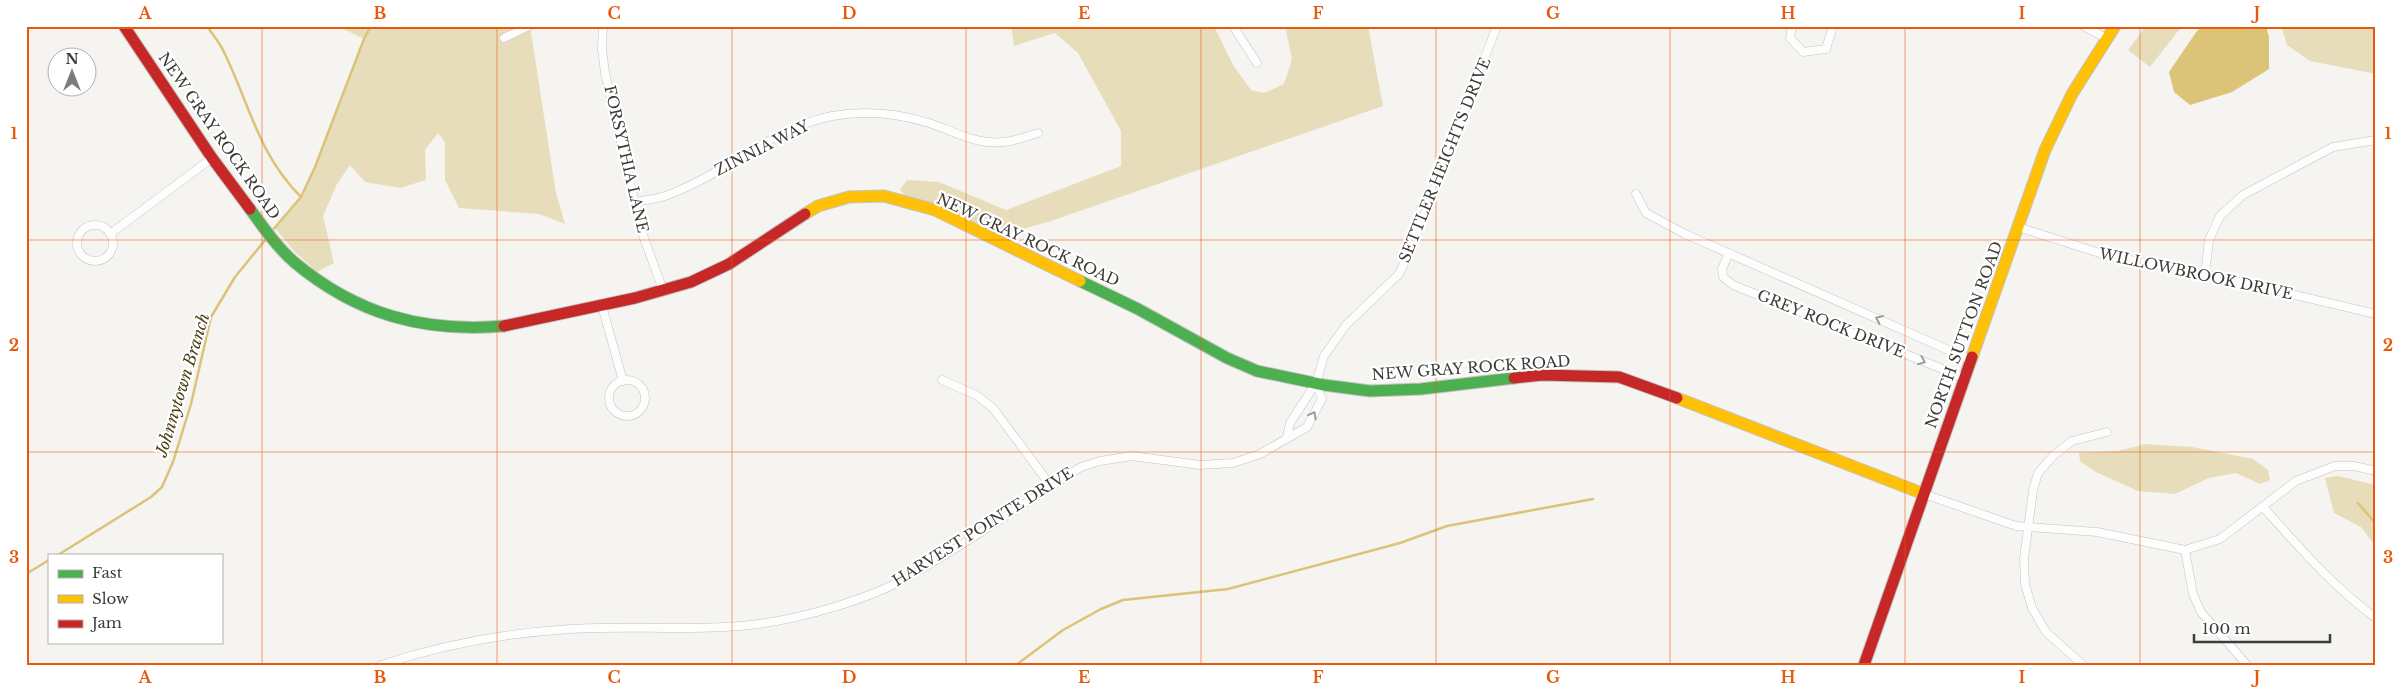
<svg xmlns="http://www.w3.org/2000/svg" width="2402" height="691" viewBox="0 0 2402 691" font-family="'Libre Baskerville',serif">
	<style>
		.green { fill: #e8ddbb }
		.water { fill: #dbc378 }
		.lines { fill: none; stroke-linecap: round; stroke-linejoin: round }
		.stream { stroke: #dbc378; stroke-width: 2.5 }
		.street-casing { stroke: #c3c2c0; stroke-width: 9 }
		.fast-casing { stroke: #c3c2c0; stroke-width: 13 }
		.slow-casing { stroke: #c3c2c0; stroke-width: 13 }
		.jam-casing { stroke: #c3c2c0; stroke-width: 13 }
		.street { stroke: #fefdfd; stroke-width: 8 }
		.fast { stroke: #4caf50; stroke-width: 11 }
		.slow { stroke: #ffc107; stroke-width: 11 }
		.jam { stroke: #c62828; stroke-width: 11 }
		.oneway { stroke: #9e9c9c }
		.grid { fill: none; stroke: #e8590c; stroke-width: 1; stroke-opacity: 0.55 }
		.labels { text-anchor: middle; stroke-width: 4.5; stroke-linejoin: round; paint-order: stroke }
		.street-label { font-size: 15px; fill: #3d3c3a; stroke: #fff }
		.water-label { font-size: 16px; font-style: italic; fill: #4e4014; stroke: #fff }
		.neatline { fill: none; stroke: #e8590c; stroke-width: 2 }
		.grid-label { font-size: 16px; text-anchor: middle; font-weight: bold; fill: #e8590c }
	</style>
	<rect width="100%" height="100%" fill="#f5f4f0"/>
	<!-- green -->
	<g class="green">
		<path d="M 337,26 L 530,26 L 556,193 L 565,224 L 539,214 L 459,208 L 445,180 L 445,142 L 438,133 L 425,150 L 426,180 L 400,188 L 365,182 L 350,165 L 337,184 L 323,216 L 334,263 L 317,272 L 295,252 L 275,228 L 301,197 L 315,167 L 364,39 Z"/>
		<path d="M 1011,26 L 1214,26 L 1233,65 L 1251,90 L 1264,93 L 1284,84 L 1292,59 L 1285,26 L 1368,26 L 1383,106 L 1048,222 L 1001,235 L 944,208 L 906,197 L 900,190 L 907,180 L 939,182 L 1006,210 L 1121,166 L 1121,131 L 1078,53 L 1055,33 L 1014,46 Z"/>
		<path d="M 2146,26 L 2182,26 L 2150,67 L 2128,50 Z"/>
		<path d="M 2281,26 L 2376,26 L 2376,74 L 2310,61 L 2287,45 Z"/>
		<path d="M 2146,444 L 2192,447 L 2228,454 L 2253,459 L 2268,470 L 2270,480 L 2260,484 L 2236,473 L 2209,478 L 2175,494 L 2138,491 L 2096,472 L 2080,461 L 2079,453 L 2118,451 Z"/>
		<path d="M 2338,476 L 2376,485 L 2376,547 L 2361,527 L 2334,513 L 2325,478 Z"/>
	</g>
	<!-- water -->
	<path class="water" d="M 2203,26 L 2266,26 L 2269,37 L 2269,69 L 2232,92 L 2190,105 L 2174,92 L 2169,72 L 2197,31 Z"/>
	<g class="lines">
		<!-- stream -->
		<g class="stream">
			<path d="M 207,26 C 212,34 220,43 224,52 C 249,103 258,154 301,197"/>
			<path d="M 271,232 L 301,197 L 315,167 L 364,39 L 371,26"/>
			<path d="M 2358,503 L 2376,524"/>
			<path d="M 58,555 L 151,497 L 162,487 L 173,462 L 191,404 L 211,317 L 235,277 L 266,239"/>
			<path d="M 26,574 L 49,560"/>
			<path d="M 1016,665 L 1063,630 L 1101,609 L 1123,600 L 1228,589 L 1400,543 L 1447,526 L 1593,499"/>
		</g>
		<defs>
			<g id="street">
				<path d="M 603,26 L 602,49 L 605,73 L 641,230 L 663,290"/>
				<path d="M 1233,26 L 1257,63"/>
				<path d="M 1792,26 L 1790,38 L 1803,52 L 1826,49 L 1833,26"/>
				<path d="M 2083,26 L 2106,38"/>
				<path d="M 504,38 L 529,26"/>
				<path d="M 1636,194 L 1646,213 L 1685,234 L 1971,360"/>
				<path d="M 635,202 C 645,200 656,199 665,196 C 723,176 771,128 832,116 C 864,110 897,113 929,123 C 948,129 969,141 990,142 C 1007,144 1022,138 1038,133"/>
				<circle cx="95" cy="243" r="18"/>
				<path d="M 2018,227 L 2109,256 L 2205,274 L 2376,314"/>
				<path d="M 110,234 L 212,158"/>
				<path d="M 1729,253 L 1722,269 L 1723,277 L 1733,285 L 1965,378"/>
				<path d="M 2205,274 L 2209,240 L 2220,216 L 2243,195 L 2333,147 L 2376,140"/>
				<path d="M 602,306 L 623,381"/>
				<path d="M 942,380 L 976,395 L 993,408 L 1051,486"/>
				<circle cx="627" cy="398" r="18"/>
				<path d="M 1287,437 L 1290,423 L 1316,383 L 1324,356 L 1346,325 L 1399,274 L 1411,249 L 1497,26"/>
				<path d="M 1924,494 L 2016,526 L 2097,532 L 2185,550 L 2220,539 L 2296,481 L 2335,466 L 2354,466 L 2376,471"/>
				<path d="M 2263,507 C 2298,546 2333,587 2376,618"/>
				<path d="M 2185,550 L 2193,594 L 2201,612 L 2247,665"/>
				<path d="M 381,665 C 441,645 507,633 570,629 C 632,625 696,632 758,624 C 803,618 867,600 906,578 C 966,544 1023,504 1081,467 L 1100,461 L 1132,456 L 1200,465 L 1233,463 L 1260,454 L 1307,427 L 1322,399 L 1316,383"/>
				<path d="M 2083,665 L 2046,632 L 2032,608 L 2025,584 L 2024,559 L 2033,490 L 2038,473 L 2054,455 L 2072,441 L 2107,432"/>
			</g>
			<g id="fast">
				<path d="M 250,209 C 263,227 277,247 294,262 C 356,314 423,333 504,326"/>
				<path d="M 1080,281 L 1138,309 L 1227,358 L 1257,371 L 1324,385 L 1370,391 L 1421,389 L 1514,378"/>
			</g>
			<g id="slow">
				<path d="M 805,214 L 818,206 L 849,197 L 884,196 L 935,210 L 1080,281"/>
				<path d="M 1972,357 L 2045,150 L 2072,94 L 2115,26"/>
				<path d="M 1677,398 L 1924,494"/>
			</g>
			<g id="jam">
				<path d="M 124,26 L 212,158 L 250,209"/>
				<path d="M 504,326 L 635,298 L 691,282 L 729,264 L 805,214"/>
				<path d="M 1514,378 L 1542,375 L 1619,377 L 1677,398"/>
				<path d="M 1864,665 L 1972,357"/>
			</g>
		</defs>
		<!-- street casing -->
		<use href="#street" class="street-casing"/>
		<!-- fast casing -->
		<use href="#fast" class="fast-casing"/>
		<!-- slow casing -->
		<use href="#slow" class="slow-casing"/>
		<!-- jam casing -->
		<use href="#jam" class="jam-casing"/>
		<!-- street -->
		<use href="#street" class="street"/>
		<!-- fast -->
		<use href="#fast" class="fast"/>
		<!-- slow -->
		<use href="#slow" class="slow"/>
		<!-- jam -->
		<use href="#jam" class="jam"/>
	</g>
	<!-- one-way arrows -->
	<defs><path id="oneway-chevron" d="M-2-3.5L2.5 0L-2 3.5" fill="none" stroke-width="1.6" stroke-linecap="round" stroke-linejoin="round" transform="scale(1.25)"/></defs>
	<g class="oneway">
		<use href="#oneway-chevron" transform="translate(1879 319) rotate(-156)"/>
		<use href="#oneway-chevron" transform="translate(1922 361) rotate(22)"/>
		<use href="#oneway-chevron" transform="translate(1313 415) rotate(-61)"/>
	</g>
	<!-- grid -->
	<path class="grid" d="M 262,26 L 262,665M 497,26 L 497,665M 732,26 L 732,665M 966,26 L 966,665M 1201,26 L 1201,665M 1436,26 L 1436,665M 1670,26 L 1670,665M 1905,26 L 1905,665M 2140,26 L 2140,665M 26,240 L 2376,240M 26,452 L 2376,452"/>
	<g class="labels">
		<!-- street labels -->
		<g class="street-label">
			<text transform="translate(219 136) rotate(55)" y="5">NEW GRAY ROCK ROAD</text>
			<text transform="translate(762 148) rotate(-27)" y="5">ZINNIA WAY</text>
			<text transform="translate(626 159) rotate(77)" y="5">FORSYTHIA LANE</text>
			<text transform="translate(1445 160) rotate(-68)" y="5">SETTLER HEIGHTS DRIVE</text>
			<text transform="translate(1028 240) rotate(25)" y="5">NEW GRAY ROCK ROAD</text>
			<text transform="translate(2196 274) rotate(12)" y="5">WILLOWBROOK DRIVE</text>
			<text transform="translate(1831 324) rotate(22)" y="5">GREY ROCK DRIVE</text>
			<text transform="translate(1964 335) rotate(-70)" y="5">NORTH SUTTON ROAD</text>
			<text transform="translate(1471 368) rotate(-4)" y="5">NEW GRAY ROCK ROAD</text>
			<text transform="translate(983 527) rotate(-32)" y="5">HARVEST POINTE DRIVE</text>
		</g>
		<!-- water labels -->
		<g class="water-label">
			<text transform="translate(182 385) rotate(-73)" y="6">Johnnytown Branch</text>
		</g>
	</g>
	<!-- border -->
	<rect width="2402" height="691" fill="none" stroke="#ffffff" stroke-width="55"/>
	<!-- legend -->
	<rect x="48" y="554" width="175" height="90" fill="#ffffff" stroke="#b1b1b0"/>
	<rect x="58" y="570" width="25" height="8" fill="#4caf50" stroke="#b1b1b0"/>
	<text x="92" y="578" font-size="15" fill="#3d3c3a">Fast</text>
	<rect x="58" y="595" width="25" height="8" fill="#ffc107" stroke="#b1b1b0"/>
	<text x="92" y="604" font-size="15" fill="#3d3c3a">Slow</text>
	<rect x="58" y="620" width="25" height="8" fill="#c62828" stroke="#b1b1b0"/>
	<text x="92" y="628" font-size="15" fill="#3d3c3a">Jam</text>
	<!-- north arrow -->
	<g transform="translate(72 72)"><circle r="24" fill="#ffffff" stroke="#b1b1b0"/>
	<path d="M0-4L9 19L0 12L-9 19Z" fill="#7d7c7a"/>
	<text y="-8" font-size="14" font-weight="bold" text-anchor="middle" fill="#3d3c3a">N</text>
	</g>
	<!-- scale -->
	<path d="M2194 634v8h136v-8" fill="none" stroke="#3d3c3a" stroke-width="2.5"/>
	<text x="2202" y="634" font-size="15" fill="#3d3c3a" stroke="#ffffff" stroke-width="4" paint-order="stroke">100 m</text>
	<rect x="28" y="28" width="2346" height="636" class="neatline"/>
	<g class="grid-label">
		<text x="145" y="19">A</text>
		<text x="380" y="19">B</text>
		<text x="614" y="19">C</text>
		<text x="849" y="19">D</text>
		<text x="1084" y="19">E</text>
		<text x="1318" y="19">F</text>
		<text x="1553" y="19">G</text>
		<text x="1788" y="19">H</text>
		<text x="2022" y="19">I</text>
		<text x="2257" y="19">J</text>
		<text x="14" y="139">1</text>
		<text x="2388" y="139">1</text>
		<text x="14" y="351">2</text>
		<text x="2388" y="351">2</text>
		<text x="14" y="563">3</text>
		<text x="2388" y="563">3</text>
		<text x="145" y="683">A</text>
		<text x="380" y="683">B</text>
		<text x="614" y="683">C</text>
		<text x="849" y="683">D</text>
		<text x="1084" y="683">E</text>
		<text x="1318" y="683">F</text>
		<text x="1553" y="683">G</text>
		<text x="1788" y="683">H</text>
		<text x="2022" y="683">I</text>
		<text x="2257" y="683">J</text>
	</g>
</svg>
